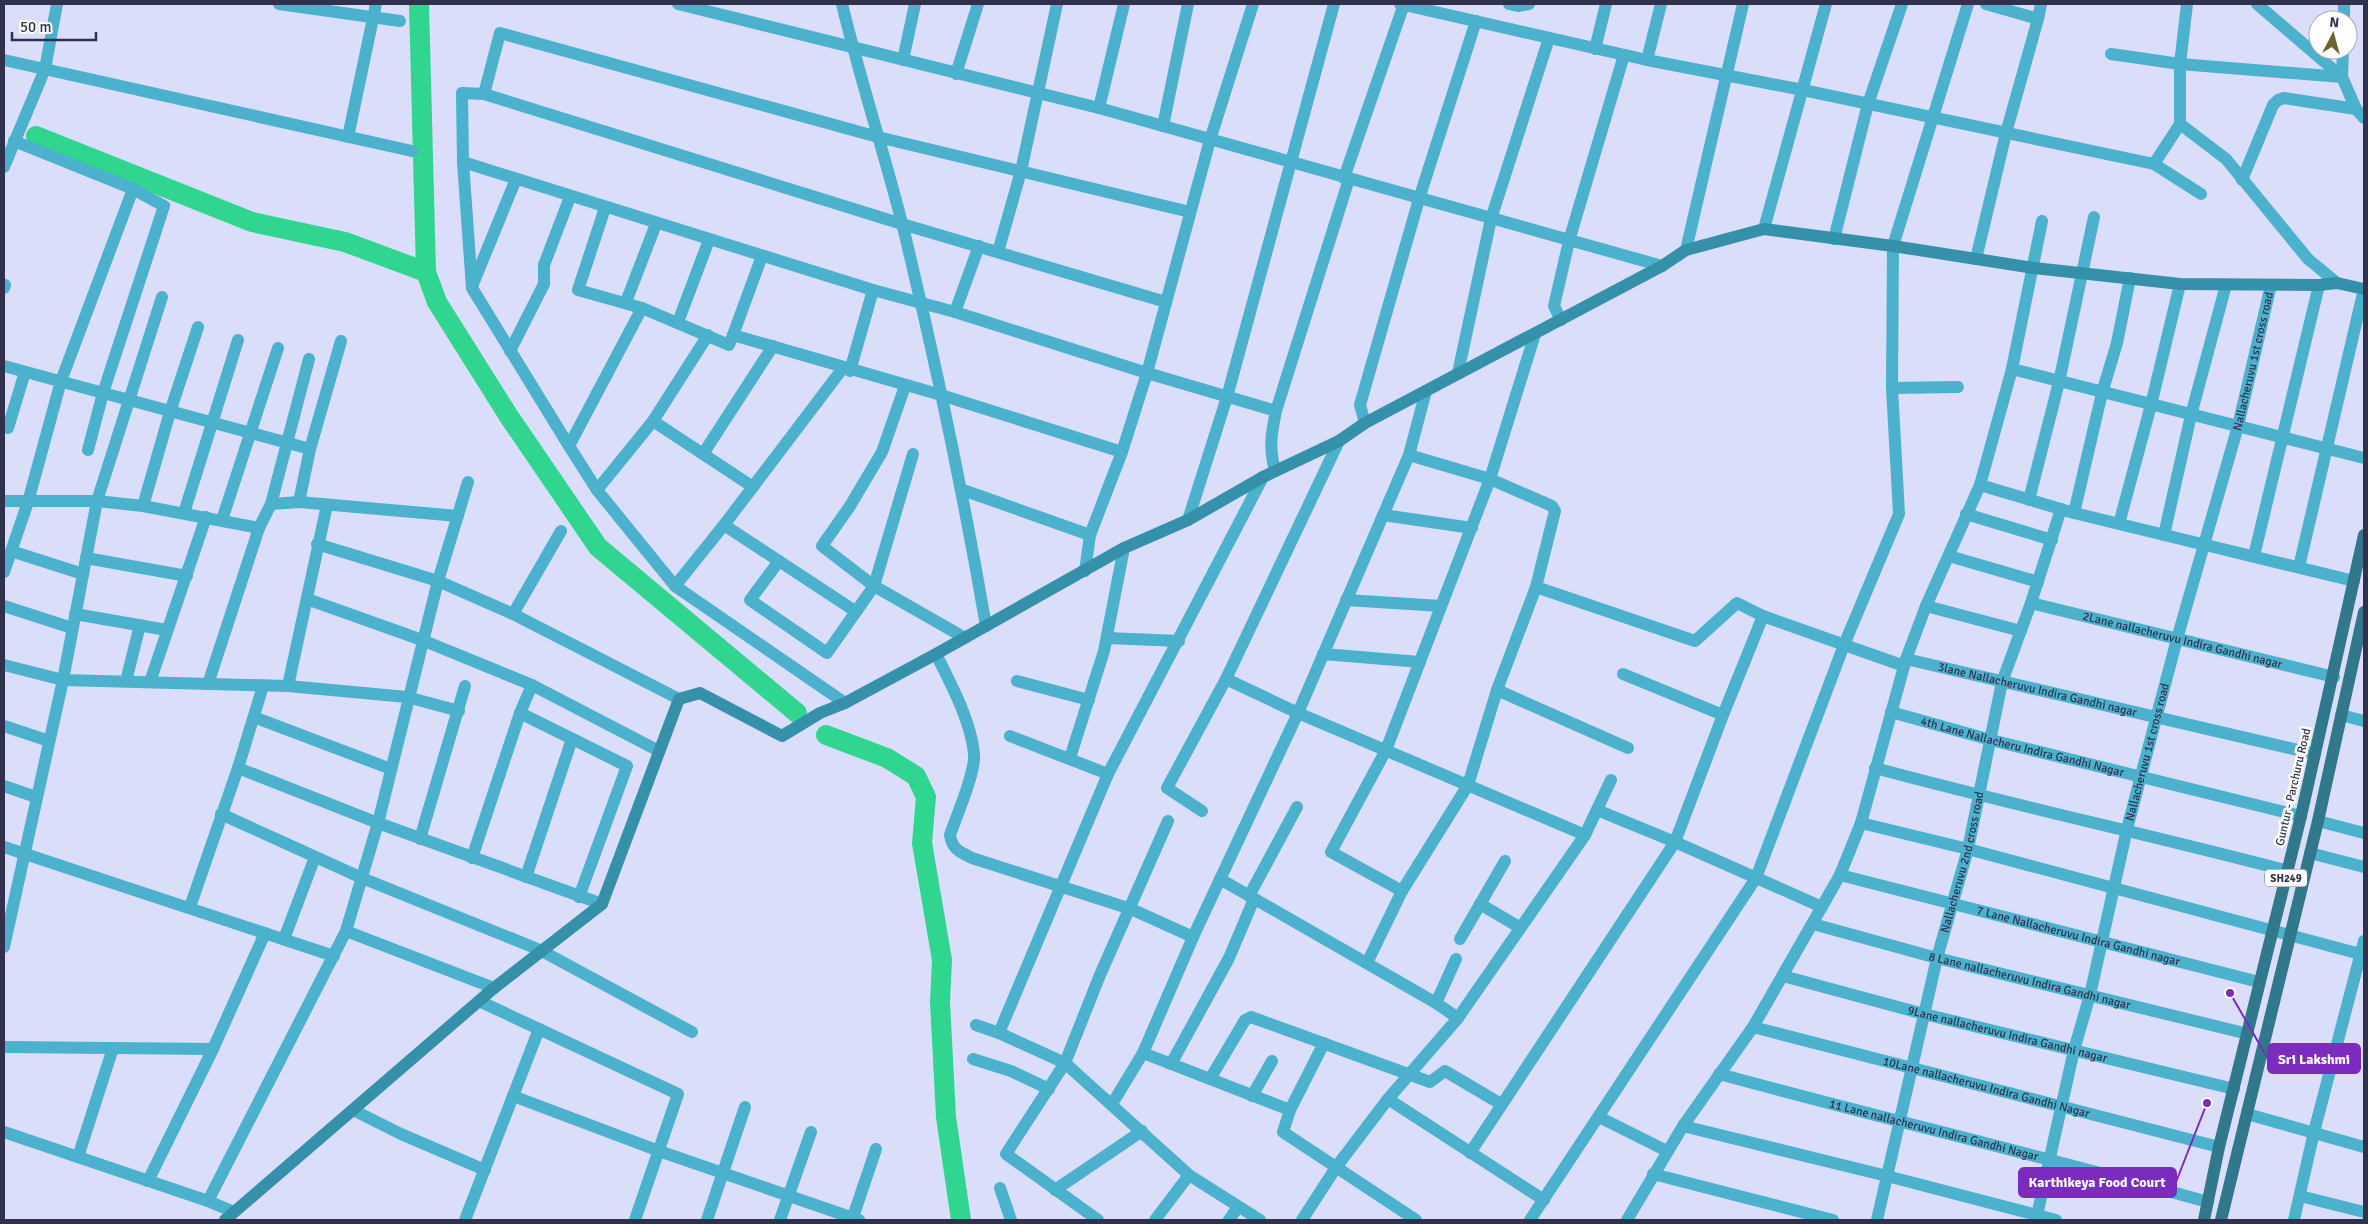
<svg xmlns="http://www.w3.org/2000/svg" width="2368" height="1224" viewBox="0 0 2368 1224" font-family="Signika,sans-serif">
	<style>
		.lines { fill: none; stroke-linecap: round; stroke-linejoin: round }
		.river { stroke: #30d690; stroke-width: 20 }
		.street { stroke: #4bb1cd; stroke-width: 12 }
		.secondary { stroke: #3590a9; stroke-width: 12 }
		.primary { stroke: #31788c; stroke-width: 12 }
		.labels { text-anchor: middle; stroke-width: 5; stroke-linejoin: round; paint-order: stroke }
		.shield { fill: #fff; stroke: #6e7082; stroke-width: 1 }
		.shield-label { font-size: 11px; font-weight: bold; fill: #30324d }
		.street-label { font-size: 12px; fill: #30324d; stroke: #fff }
		.leader { fill: none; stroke: #7b2cbf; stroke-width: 2 }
		.callout-dot { fill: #7b2cbf; stroke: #fff; stroke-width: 2 }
		.callout { fill: #7b2cbf; stroke: #7b2cbf; stroke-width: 2 }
		.callout-label { font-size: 14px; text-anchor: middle; font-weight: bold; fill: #fff }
	</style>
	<rect width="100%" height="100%" fill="#dadefa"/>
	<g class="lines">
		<!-- river -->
		<g class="river">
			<path d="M 419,4 L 426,272 L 437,302 L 508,415 L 598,547 L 797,713"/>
			<path d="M 36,136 L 252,222 L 345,242 L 426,272"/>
			<path d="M 826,735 L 887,758 L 916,776 L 926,797 L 922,843 L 942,960 L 940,1002 L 946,1117 L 961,1220"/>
		</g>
		<!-- street -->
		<g class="street">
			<path d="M 279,4 L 400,21"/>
			<path d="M 678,4 L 1099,108 L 1662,266"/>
			<path d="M 842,4 C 860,79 884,152 903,227 C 935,359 963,492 986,626"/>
			<path d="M 1400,4 L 1647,60 L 1803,90 L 2154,164 L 2201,194"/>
			<path d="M 1509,4 L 1518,6 L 1529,4"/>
			<path d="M 1986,4 L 2038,19"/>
			<path d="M 2187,4 L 2180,64 L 2180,124 L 2226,159 L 2308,259 L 2337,283"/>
			<path d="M 2257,4 L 2342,77 L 2356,109 L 2364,118"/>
			<path d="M 2344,20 L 2344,4"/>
			<path d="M 1595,49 L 1606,4"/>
			<path d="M 2111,54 L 2180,64 L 2342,77 L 2343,50"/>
			<path d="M 4,60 L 412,151"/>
			<path d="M 903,60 L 915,4"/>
			<path d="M 1647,60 L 1661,4"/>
			<path d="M 956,74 L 978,4"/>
			<path d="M 484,94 L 500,33 L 878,137 L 1190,212"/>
			<path d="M 1099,108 L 1124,4"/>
			<path d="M 1163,126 L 1188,4"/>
			<path d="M 348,137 L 376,4"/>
			<path d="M 14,141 L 133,189 L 164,206 L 103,393 L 88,450"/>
			<path d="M 463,162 L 873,290 L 955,312 L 1147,373 L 1276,411 L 1349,179"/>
			<path d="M 2154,164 L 2180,124"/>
			<path d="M 4,167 L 45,69 L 57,4"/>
			<path d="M 1344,178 L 1404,4"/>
			<path d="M 2242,180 L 2273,105 L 2278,100 L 2284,98 L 2356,109"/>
			<path d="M 605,208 L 578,290 L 642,308 L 729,345 L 733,335"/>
			<path d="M 1764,229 L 1826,4"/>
			<path d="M 1834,239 L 1868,104 L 1902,4"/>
			<path d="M 1686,250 L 1743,4"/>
			<path d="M 998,252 L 1021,171 L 1057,4"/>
			<path d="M 762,256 L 733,335 L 941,395 L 1122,452"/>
			<path d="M 1976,259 L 2006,133 L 2038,19 L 2041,4"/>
			<path d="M 473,284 L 516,179"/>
			<path d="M 4,288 L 5,285"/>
			<path d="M 626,302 L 656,224"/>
			<path d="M 955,312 L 979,246"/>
			<path d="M 1561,320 L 1554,306 L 1569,241 L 1624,55"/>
			<path d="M 678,322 L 709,240"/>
			<path d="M 510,351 L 544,284 L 544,265 L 570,197"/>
			<path d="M 4,366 L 310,449"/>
			<path d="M 843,368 L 724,525 L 855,611"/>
			<path d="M 2012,369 L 2364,458"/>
			<path d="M 850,371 L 873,290"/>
			<path d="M 1458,373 L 1491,219 L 1549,38"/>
			<path d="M 905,386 L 882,452 L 850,506 L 822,546 L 874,586 L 965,638"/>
			<path d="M 1892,388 L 1958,387"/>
			<path d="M 653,421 L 753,487"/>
			<path d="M 1365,423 L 1360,405 L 1419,199 L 1476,21"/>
			<path d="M 8,428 L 25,372"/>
			<path d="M 569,446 L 642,308"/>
			<path d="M 703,454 L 773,346"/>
			<path d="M 1275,471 C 1269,447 1271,435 1276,411"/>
			<path d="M 1980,485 L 2074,513 L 2354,581"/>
			<path d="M 597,490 L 653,421 L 708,335"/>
			<path d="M 963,490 L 1090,535"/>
			<path d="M 2029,500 L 2059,382 L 2094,217"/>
			<path d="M 4,501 L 97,501 L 143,506 L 259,528"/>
			<path d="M 299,502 L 310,449 L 341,341"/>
			<path d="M 271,504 L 299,502 L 458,516"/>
			<path d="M 143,506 L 170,412 L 198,327"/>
			<path d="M 184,513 L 238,340"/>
			<path d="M 2074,513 L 2102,393 L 2117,343 L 2130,278"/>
			<path d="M 1966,514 L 2052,540"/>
			<path d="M 1383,515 L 1472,528"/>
			<path d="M 222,520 L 278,348"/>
			<path d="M 1188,520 L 1227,397 L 1334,4"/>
			<path d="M 2119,524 L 2151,405 L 2180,284"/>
			<path d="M 2164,535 L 2191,415 L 2226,285"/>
			<path d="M 317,544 L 438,581 L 513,614 L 679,699"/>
			<path d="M 11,551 L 83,574"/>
			<path d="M 1949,556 L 2038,582"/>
			<path d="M 2254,556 L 2319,285"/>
			<path d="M 86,558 L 187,576"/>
			<path d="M 779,561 L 750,600 L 827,653 L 874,586 L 913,454"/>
			<path d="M 2299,567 L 2364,289"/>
			<path d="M 1085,571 L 1090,535 L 1122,452 L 1147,373 L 1210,140 L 1253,4"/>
			<path d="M 4,572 L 28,502 L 61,381 L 133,189"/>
			<path d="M 675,586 L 724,525"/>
			<path d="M 1536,587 L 1695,641 L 1737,603 L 1763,616"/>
			<path d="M 307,599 L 422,640 L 532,685 L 659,751"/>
			<path d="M 1346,600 L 1441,606"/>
			<path id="s1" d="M 2031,603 L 2334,677"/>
			<path d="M 4,606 L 72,628"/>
			<path d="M 1926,606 L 2021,631"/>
			<path d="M 75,614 L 167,630"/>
			<path d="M 513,614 L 561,531"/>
			<path d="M 1107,638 L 1179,641"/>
			<path d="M 936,654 C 951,684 971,721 974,754 C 976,772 956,817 950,835 C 952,849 960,852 972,858 L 1131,909 L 1193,937"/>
			<path d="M 1323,654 L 1420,662"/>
			<path id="s2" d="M 1906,659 L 2315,754"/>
			<path d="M 4,665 L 63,680 L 288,686 L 407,697 L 459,711"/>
			<path d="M 1623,674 L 1723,715"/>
			<path d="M 1226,679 L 1298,713 L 1585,835"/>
			<path d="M 126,681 L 140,625"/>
			<path d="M 1017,681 L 1089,700"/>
			<path d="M 150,682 L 206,517"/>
			<path d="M 208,684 L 259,528 L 271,504 L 309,359"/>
			<path d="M 288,686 L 327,505"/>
			<path d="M 1497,690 L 1628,748"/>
			<path d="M 845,703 L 675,586 L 597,490 L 569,446 L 472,288 L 463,162 L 462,93 L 484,94 L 902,224 L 1166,302"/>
			<path id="s3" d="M 1891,712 L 1991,740 L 2301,816"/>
			<path d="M 520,713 L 627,766 L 579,897"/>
			<path d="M 2341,715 L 2364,721"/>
			<path d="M 254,717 L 391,769"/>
			<path d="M 4,726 L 49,741"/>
			<path d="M 1010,736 L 1108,774"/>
			<path d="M 1070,758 L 1104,651 L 1124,548"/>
			<path d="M 238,768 L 378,823 L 602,904"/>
			<path d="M 1875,768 C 2012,805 2151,835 2288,871"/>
			<path d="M 4,786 L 36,797"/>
			<path d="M 1597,810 L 1675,842 L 1822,907"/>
			<path d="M 1202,811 L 1167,788 L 1226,679 L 1339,441"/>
			<path d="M 221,814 L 362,878 L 540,950 L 692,1032"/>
			<path d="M 2318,821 L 2364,833"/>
			<path d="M 1861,823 L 1968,849 L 2364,955"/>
			<path d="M 420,839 L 465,686"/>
			<path d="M 4,847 L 334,956"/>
			<path d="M 2310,853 L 2364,867"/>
			<path d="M 472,858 L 520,713 L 532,685"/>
			<path id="s4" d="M 1840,875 L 2259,982"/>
			<path d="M 526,877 L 572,739"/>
			<path d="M 1220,879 L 1436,1003 L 1458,1018"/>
			<path d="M 1402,891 L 1331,852 L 1386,750 L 1490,479 L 1535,334"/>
			<path d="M 1249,896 L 1297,807"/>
			<path d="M 1480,904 L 1519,927"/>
			<path d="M 190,907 L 238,768 L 263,686"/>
			<path id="s5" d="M 1813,924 L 1937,958 L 2248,1034"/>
			<path d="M 346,931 L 494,988"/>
			<path d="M 284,939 L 315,857"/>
			<path d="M 1460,939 L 1505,861"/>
			<path d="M 4,947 L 63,680 L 97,501 L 162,297"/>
			<path d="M 1367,963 L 1402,891 L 1468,785 L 1497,690 L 1536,587 L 1555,511 L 1552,506 L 1490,479 L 1409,455"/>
			<path id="s6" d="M 1783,976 L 1924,1014 L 2234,1089"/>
			<path d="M 479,1001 L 678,1094 L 635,1220"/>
			<path d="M 1436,1003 L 1456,959"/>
			<path d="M 976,1025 L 999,1033 L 1065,1063 L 1189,1175 L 1260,1220"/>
			<path id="s7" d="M 1753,1027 L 2219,1147"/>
			<path d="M 999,1033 L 1108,774 L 1263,477"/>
			<path d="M 4,1047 L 213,1049"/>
			<path d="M 1143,1053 L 1290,1110 L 1283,1132 L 1416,1220"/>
			<path d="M 973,1059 L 1011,1071 L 1049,1089"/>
			<path d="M 1171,1064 L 1229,958 L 1254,899"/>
			<path id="s8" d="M 1719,1074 C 1882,1118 2045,1157 2208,1202"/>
			<path d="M 1210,1079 L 1245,1020 L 1251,1017 L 1430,1082 L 1445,1071 L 1501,1104"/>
			<path d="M 513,1096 L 659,1151 L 859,1220"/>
			<path d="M 1252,1096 L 1272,1061"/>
			<path d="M 1388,1099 L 1544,1200"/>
			<path d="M 1112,1104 L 1143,1053 L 1193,937 L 1298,713 L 1409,455 L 1426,391"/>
			<path d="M 353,1110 L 401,1134 L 485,1170"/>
			<path d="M 1290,1110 L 1324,1043"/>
			<path d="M 2247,1114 L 2364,1147"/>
			<path d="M 1599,1117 L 1667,1151"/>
			<path d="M 1683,1126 L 1887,1176 L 2056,1220"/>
			<path d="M 4,1132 L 208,1201 L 234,1212"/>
			<path d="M 1470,1153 L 1675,842 L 1723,715 L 1763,616 L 1904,666"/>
			<path d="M 78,1157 L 113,1048"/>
			<path d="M 1653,1174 L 1833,1220"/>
			<path d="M 148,1181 L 213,1049 L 265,933"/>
			<path d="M 1000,1188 L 1011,1220"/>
			<path d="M 1055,1190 L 1142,1131"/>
			<path d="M 2300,1196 L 2364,1212"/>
			<path d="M 208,1201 L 346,931 L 378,823 L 438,581 L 468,482"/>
			<path d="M 465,1220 L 539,1029"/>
			<path d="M 707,1220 L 745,1107"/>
			<path d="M 780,1220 L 811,1132"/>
			<path d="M 852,1220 L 876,1149"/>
			<path d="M 1098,1220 L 1006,1154 L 1065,1063 L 1100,975 L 1168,821"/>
			<path d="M 1155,1220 L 1189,1175"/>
			<path d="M 1229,1220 L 1238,1207"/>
			<path d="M 1302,1220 L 1337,1166 L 1388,1099 L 1458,1018 L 1585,835 L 1611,780"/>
			<path d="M 1530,1220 L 1756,878 L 1844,645 L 1899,514 L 1892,388 L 1893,246 L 1968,4"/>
			<path d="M 1627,1220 L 1683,1126 L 1753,1027 L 1840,875 L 1861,823 L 1906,659 L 1926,606 L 1980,485 L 2012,369 L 2042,221"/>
			<path id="s9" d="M 1877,1220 L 1937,958 L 1968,849 L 2002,682 L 2031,603 L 2061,509"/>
			<path id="s10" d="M 2036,1220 L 2074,1050 L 2090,995 L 2127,829 L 2177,639 L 2238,426 L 2271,285"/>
			<path d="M 2294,1220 L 2314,1132 L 2364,941"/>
		</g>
		<!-- secondary -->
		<path class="secondary" d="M 225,1220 L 494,988 L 602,904 L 679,699 L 700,693 L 782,736 L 820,713 L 845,703 L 936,654 L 1124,548 L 1188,520 L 1263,477 L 1339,441 L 1365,423 L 1662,266 L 1686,250 L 1764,229 L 1893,246 L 2034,268 L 2180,284 L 2319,285 L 2337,283 L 2364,289"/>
		<!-- primary -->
		<g class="primary">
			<path d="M 2204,1220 L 2219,1147 L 2301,816 L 2364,535"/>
			<path d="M 2221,1220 L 2318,821 L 2364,612"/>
		</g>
	</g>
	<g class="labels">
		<!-- shield labels -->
		<rect class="shield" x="2265" y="869.5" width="42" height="17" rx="4"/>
		<g class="shield-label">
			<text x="2286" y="882">SH249</text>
		</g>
		<!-- street labels -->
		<g class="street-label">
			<text dy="4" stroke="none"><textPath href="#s10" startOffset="886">Nallacheruvu 1st cross road</textPath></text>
			<text dy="4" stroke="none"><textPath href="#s1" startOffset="156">2Lane nallacheruvu Indira Gandhi nagar</textPath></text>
			<text dy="4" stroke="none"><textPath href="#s2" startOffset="135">3lane Nallacheruvu Indira Gandhi nagar</textPath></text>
			<text dy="4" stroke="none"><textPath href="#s3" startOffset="136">4th Lane Nallacheru Indira Gandhi Nagar</textPath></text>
			<text dy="4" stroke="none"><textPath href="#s10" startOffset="481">Nallacheruvu 1st cross road</textPath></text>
			<text transform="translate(2293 787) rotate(-77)" y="4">Guntur - Parchuru Road</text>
			<text dy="4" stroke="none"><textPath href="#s9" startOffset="368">Nallacheruvu 2nd cross road</textPath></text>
			<text dy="4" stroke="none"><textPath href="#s4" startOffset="246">7 Lane Nallacheruvu Indira Gandhi nagar</textPath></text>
			<text dy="4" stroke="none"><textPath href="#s5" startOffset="224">8 Lane nallacheruvu Indira Gandhi nagar</textPath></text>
			<text dy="4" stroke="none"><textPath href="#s6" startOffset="232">9Lane nallacheruvu Indira Gandhi nagar</textPath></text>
			<text dy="4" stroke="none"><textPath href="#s7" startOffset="241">10Lane nallacheruvu Indira Gandhi Nagar</textPath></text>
			<text dy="4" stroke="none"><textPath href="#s8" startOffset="222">11 Lane nallacheruvu Indira Gandhi Nagar</textPath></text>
		</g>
	</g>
	<!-- callouts -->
	<path class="leader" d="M2230 993L2268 1059M2207 1103L2176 1182"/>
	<g class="callout-dot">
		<circle cx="2230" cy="993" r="5"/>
		<circle cx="2207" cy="1103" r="5"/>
	</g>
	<g class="callout">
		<rect x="2268" y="1044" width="92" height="29" rx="5"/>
		<rect x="2019" y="1168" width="157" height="29" rx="5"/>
	</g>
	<g class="callout-label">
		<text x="2314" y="1064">Sri Lakshmi</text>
		<text x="2097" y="1187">Karthikeya Food Court</text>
	</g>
	<!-- border -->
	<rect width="2368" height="1224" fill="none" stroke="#30324d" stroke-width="10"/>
	<!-- north arrow -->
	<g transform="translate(2333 35) rotate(6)"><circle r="24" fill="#ffffff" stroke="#acadb8"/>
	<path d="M0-4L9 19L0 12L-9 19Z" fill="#6d6430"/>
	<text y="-8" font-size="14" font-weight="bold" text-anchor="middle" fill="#30324d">N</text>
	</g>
	<!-- scale -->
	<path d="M12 32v8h84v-8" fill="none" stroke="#30324d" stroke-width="2.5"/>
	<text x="20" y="32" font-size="15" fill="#30324d" stroke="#ffffff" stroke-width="4" paint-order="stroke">50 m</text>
</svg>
